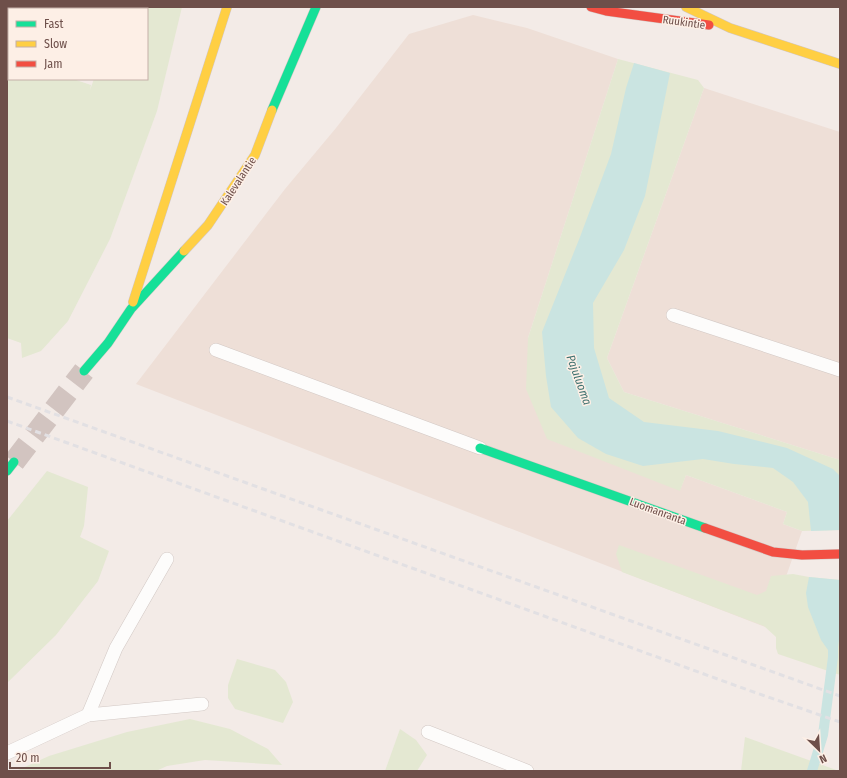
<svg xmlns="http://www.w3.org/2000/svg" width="847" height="778" viewBox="0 0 847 778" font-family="'Fira Sans Condensed',sans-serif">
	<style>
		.residential { fill: #eedfd7 }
		.green { fill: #e4e8d2 }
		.water { fill: #cae4e1 }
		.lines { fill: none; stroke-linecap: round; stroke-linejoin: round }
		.stream { stroke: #cae4e1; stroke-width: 10 }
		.secondary-tunnel { stroke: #d2c4c0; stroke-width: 22; stroke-dasharray: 22 11; stroke-linecap: butt }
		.lane-casing { stroke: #d2c8c4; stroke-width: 14 }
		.fast-casing { stroke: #d2c7c4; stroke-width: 10 }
		.slow-casing { stroke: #d2c7c4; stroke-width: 10 }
		.jam-casing { stroke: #d2c7c4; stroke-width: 10 }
		.lane { stroke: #fdfcfb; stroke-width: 13 }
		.fast { stroke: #16e098; stroke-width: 9 }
		.slow { stroke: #ffcf43; stroke-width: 9 }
		.jam { stroke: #f24e42; stroke-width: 9 }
		.rail { stroke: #e2e0e3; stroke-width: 3; stroke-dasharray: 6 4; stroke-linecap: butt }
		.labels { text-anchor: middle; stroke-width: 3; stroke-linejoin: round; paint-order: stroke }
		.street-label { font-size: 11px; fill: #6e4f4a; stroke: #fdefe6 }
		.water-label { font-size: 12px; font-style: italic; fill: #407270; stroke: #fdefe6 }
	</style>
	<rect width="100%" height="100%" fill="#f3ebe7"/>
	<!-- residential -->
	<g class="residential">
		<path d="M 7,7 L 119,7 L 118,9 L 9,9 L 9,59 L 7,58 Z"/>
		<path d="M 473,15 L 527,28 L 618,59 L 528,338 L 680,490 L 686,475 L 787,512 L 783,524 L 802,531 L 768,628 L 136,384 L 285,189 L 336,128 L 409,34 Z"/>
		<path d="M 704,88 L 840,132 L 840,460 L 624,392 L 607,358 Z"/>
	</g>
	<!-- green -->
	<g class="green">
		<path d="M 120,7 L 182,7 L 157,111 L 110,239 L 68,321 L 41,351 L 22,358 L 21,343 L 7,338 L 7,58 L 9,59 L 9,79 L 73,79 L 91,85 L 90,90 L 94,79 L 147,79 L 147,9 L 120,9 Z"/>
		<path d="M 618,59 L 698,80 L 704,88 L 607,358 L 624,392 L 840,460 L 840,530 L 802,531 L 783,524 L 787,512 L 686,475 L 680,491 L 547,439 L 526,389 L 528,338 Z"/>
		<path d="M 47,471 L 88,487 L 84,526 L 80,537 L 109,551 L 98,581 L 56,635 L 7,683 L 7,521 Z"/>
		<path d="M 619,545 L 757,595 L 766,591 L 771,576 L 793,574 L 809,577 L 840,580 L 840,675 L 778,654 L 776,648 L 776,637 L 764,626 L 622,572 L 616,554 Z"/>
		<path d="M 237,659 L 275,670 L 286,682 L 293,702 L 283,723 L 235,709 L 228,698 L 228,685 Z"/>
		<path d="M 190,719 L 230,729 L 268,749 L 282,765 L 205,760 L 167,766 L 156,771 L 16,771 L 49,756 L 127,732 Z"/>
		<path d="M 400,729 L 416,740 L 427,755 L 417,771 L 385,771 Z"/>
		<path d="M 745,737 L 839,771 L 741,771 Z"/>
	</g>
	<!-- water -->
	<g class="water">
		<path d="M 634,63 L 670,73 L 645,196 L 624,250 L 593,303 L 594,348 L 609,398 L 644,422 L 718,431 L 787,448 L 833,469 L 840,476 L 840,530 L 811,531 L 808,502 L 793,482 L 773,468 L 734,464 L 703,459 L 643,466 L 606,454 L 578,438 L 551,407 L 546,376 L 542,332 L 580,237 L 611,154 L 626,88 Z"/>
		<path d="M 809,577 L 840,580 L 840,633 L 838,647 L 833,657 L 821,640 L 808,607 L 806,593 Z"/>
	</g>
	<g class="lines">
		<!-- stream -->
		<path class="stream" d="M 812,771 L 823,735 L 833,657 L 833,643"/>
		<!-- secondary-tunnel -->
		<path class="secondary-tunnel" d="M 14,462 L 84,371"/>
		<defs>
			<g id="lane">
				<path d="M 673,315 L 840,370"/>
				<path d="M 216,350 L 480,448"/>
				<path d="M 88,715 L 116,648 L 167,559"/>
				<path d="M 428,732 L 527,771"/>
				<path d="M 7,753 L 88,715 L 202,704"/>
			</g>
			<g id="fast">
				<path d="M 272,110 L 316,7"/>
				<path d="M 84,371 L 108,343 L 131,309 L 184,251"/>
				<path d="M 480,448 L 705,528"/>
				<path d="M 7,471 L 14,462"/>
			</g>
			<g id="slow">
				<path d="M 686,7 L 730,28 L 840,64"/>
				<path d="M 184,251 L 208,225 L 255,155 L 272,110"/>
				<path d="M 133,302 L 227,7"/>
			</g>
			<g id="jam">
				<path d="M 591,7 L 606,11 L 709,25"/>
				<path d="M 705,528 L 773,552 L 802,555 L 840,554"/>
			</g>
		</defs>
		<!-- lane casing -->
		<use href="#lane" class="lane-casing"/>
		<!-- fast casing -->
		<use href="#fast" class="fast-casing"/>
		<!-- slow casing -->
		<use href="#slow" class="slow-casing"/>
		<!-- jam casing -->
		<use href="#jam" class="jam-casing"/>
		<!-- lane -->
		<use href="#lane" class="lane"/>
		<!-- fast -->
		<use href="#fast" class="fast"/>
		<!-- slow -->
		<use href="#slow" class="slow"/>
		<!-- jam -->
		<use href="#jam" class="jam"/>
		<!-- rail -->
		<g class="rail">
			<path d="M 7,397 L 840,696"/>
			<path d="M 7,421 L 748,690 L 840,722"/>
		</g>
	</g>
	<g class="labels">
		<!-- street labels -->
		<g class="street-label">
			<text transform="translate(684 22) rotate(8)" y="4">Ruukintie</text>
			<text transform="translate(238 181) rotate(-57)" y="4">Kalevalantie</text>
			<text transform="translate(658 511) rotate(20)" y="4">Luomanranta</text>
		</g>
		<!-- water labels -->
		<g class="water-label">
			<text transform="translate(579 380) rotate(70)" y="4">Pajuluoma</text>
		</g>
	</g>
	<!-- border -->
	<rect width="847" height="778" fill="none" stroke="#6e4f4a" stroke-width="16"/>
	<!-- legend -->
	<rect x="8" y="8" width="140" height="72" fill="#fdefe6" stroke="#c4afa8"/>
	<rect x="16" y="21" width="20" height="6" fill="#16e098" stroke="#c4afa8"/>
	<text x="44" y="28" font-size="12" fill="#6e4f4a">Fast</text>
	<rect x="16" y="41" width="20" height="6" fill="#ffcf43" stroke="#c4afa8"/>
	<text x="44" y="48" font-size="12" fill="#6e4f4a">Slow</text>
	<rect x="16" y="61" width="20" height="6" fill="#f24e42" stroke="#c4afa8"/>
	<text x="44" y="68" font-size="12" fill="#6e4f4a">Jam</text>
	<!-- north arrow -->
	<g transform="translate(819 750) rotate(155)" stroke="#fdefe6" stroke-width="3" paint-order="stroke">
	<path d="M0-3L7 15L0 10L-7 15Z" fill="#6e4f4a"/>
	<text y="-6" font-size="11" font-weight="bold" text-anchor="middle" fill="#6e4f4a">N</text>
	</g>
	<!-- scale -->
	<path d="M10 762v6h100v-6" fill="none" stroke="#6e4f4a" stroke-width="2"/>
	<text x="16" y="762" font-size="12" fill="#6e4f4a" stroke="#fdefe6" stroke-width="3" paint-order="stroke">20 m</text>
</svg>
